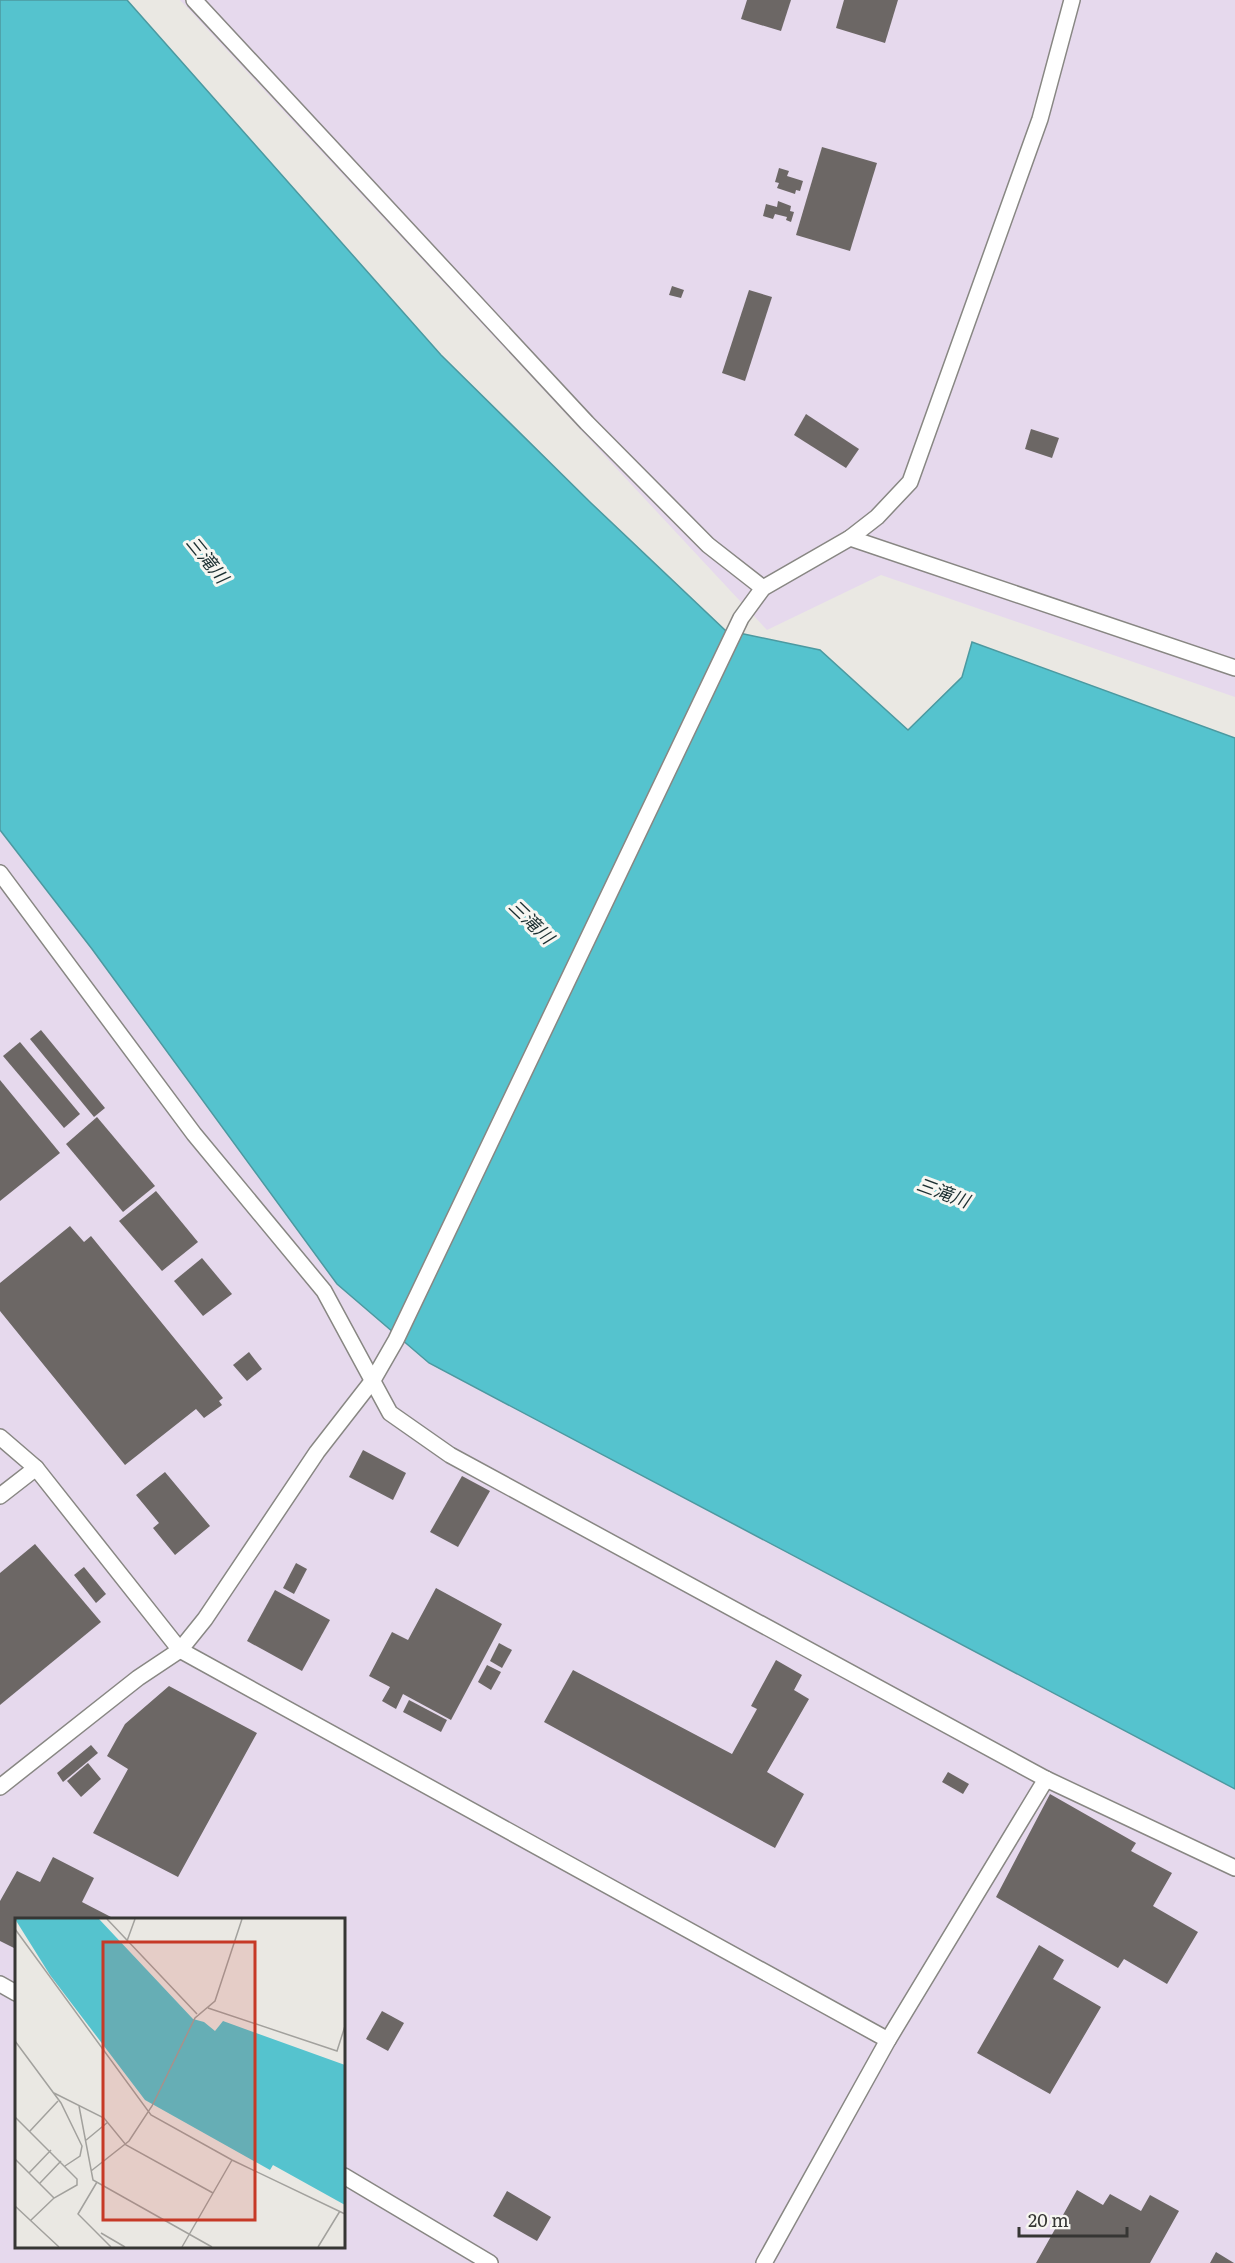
<svg xmlns="http://www.w3.org/2000/svg" width="1235" height="2263" viewBox="0 0 1235 2263" font-family="Literata,'Noto Sans JP',serif">
	<style>
		.industrial { fill: #e6d9ed; fill-rule: evenodd }
		.water { fill: #55c3ce; stroke: #4c99a0; stroke-width: 1.5 }
		.building { fill: #6c6765 }
		.lines { fill: none; stroke-linecap: round; stroke-linejoin: round }
		.service-casing { stroke: #888783; stroke-width: 18 }
		.service { stroke: #fff; stroke-width: 15 }
		.labels { text-anchor: middle; stroke-width: 6; stroke-linejoin: round; paint-order: stroke }
		.water-label { font-size: 18px; font-style: italic; fill: #1b2f31; stroke: #f7f6f1 }
		.inset-road { fill: none; stroke: #a2a19d; stroke-width: 1.5 }
		.view { fill: #c63926; fill-opacity: 0.15; stroke: #c63926; stroke-width: 3 }
		.inset-edge { fill: none; stroke: #363634; stroke-width: 3 }
	</style>
	<rect width="100%" height="100%" fill="#eae8e3"/>
	<!-- industrial -->
	<g class="industrial">
		<path d="M 180,0 L 1235,0 L 1235,697 L 881,575 L 767,630 Z"/>
		<path d="M 0,830 L 92,949 L 429,1363 L 1235,1789 L 1235,2263 L 0,2263 ZM 16,1920 L 344,1920 L 344,2246 L 16,2246 Z"/>
	</g>
	<!-- water -->
	<path class="water" d="M 0,0 L 127,0 L 441,355 L 591,503 L 725,630 L 820,650 L 908,730 L 962,677 L 972,642 L 1235,738 L 1235,1789 L 429,1363 L 337,1284 L 92,949 L 0,830 Z"/>
	<!-- building -->
	<g class="building">
		<path d="M 747,0 L 791,0 L 781,31 L 741,19 Z"/>
		<path d="M 844,0 L 898,0 L 885,43 L 836,28 Z"/>
		<path d="M 822,147 L 877,163 L 850,251 L 796,235 Z"/>
		<path d="M 779,168 L 789,171 L 787,176 L 803,181 L 800,191 L 796,190 L 795,194 L 777,188 L 779,183 L 775,182 Z"/>
		<path d="M 778,201 L 791,206 L 790,211 L 794,212 L 791,222 L 786,220 L 787,217 L 775,214 L 773,219 L 763,216 L 766,204 L 777,207 Z"/>
		<path d="M 672,286 L 684,290 L 681,298 L 669,295 Z"/>
		<path d="M 749,290 L 772,297 L 745,381 L 722,373 Z"/>
		<path d="M 806,414 L 859,449 L 846,468 L 794,435 Z"/>
		<path d="M 1031,429 L 1059,438 L 1052,458 L 1025,449 Z"/>
		<path d="M 41,1030 L 105,1108 L 94,1117 L 30,1039 Z"/>
		<path d="M 20,1042 L 80,1114 L 64,1128 L 3,1056 Z"/>
		<path d="M 0,1080 L 60,1153 L 0,1201 Z"/>
		<path d="M 97,1117 L 155,1186 L 123,1212 L 66,1144 Z"/>
		<path d="M 156,1191 L 198,1242 L 162,1271 L 119,1221 Z"/>
		<path d="M 70,1226 L 84,1242 L 91,1236 L 223,1398 L 219,1401 L 222,1405 L 204,1418 L 196,1409 L 125,1465 L 0,1311 L 0,1283 Z"/>
		<path d="M 202,1258 L 232,1294 L 203,1316 L 174,1281 Z"/>
		<path d="M 249,1352 L 262,1369 L 247,1381 L 233,1365 Z"/>
		<path d="M 363,1450 L 406,1473 L 393,1500 L 349,1477 Z"/>
		<path d="M 165,1472 L 210,1526 L 175,1555 L 153,1528 L 159,1523 L 136,1495 Z"/>
		<path d="M 462,1476 L 490,1491 L 458,1547 L 430,1532 Z"/>
		<path d="M 35,1544 L 101,1622 L 0,1705 L 0,1573 Z"/>
		<path d="M 296,1563 L 307,1569 L 294,1594 L 283,1588 Z"/>
		<path d="M 84,1567 L 106,1594 L 96,1603 L 74,1575 Z"/>
		<path d="M 436,1588 L 502,1624 L 451,1720 L 403,1694 L 396,1709 L 382,1701 L 390,1687 L 369,1676 L 392,1632 L 408,1640 Z"/>
		<path d="M 275,1590 L 330,1620 L 302,1671 L 247,1641 Z"/>
		<path d="M 499,1643 L 512,1650 L 502,1668 L 490,1661 Z"/>
		<path d="M 776,1660 L 802,1675 L 794,1690 L 809,1699 L 767,1772 L 804,1794 L 775,1848 L 544,1722 L 573,1670 L 732,1754 L 757,1709 L 751,1706 Z"/>
		<path d="M 487,1665 L 501,1672 L 491,1690 L 478,1682 Z"/>
		<path d="M 169,1686 L 257,1733 L 178,1877 L 93,1833 L 128,1769 L 107,1756 L 125,1724 Z"/>
		<path d="M 409,1700 L 447,1720 L 441,1732 L 403,1712 Z"/>
		<path d="M 91,1745 L 98,1753 L 63,1782 L 57,1773 Z"/>
		<path d="M 88,1763 L 101,1779 L 81,1797 L 67,1781 Z"/>
		<path d="M 948,1772 L 969,1784 L 963,1794 L 942,1782 Z"/>
		<path d="M 1050,1794 L 1136,1843 L 1131,1851 L 1172,1873 L 1153,1906 L 1198,1932 L 1167,1984 L 1124,1959 L 1118,1968 L 996,1897 Z"/>
		<path d="M 53,1857 L 94,1878 L 82,1902 L 111,1917 L 109,1920 L 16,1920 L 16,1949 L 0,1941 L 0,1901 L 17,1871 L 40,1882 Z"/>
		<path d="M 1039,1945 L 1064,1960 L 1053,1979 L 1101,2007 L 1050,2094 L 977,2053 Z"/>
		<path d="M 382,2011 L 404,2023 L 388,2051 L 366,2039 Z"/>
		<path d="M 1077,2190 L 1103,2205 L 1110,2194 L 1141,2211 L 1150,2195 L 1179,2211 L 1150,2263 L 1036,2263 Z"/>
		<path d="M 507,2191 L 551,2217 L 537,2241 L 493,2216 Z"/>
		<path d="M 1216,2252 L 1234,2263 L 1210,2263 Z"/>
	</g>
	<g class="lines">
		<defs>
			<g id="service">
				<path d="M 194,0 L 587,423 L 708,545 L 763,588"/>
				<path d="M 850,538 L 1235,668"/>
				<path d="M 0,873 L 194,1134 L 324,1291 L 390,1413 L 450,1455 L 1046,1779 L 1235,1868"/>
				<path d="M 0,1437 L 36,1468 L 180,1650 L 888,2040"/>
				<path d="M 0,1496 L 36,1468"/>
				<path d="M 0,1787 L 138,1678 L 180,1650 L 205,1619 L 317,1452 L 373,1380 L 396,1340 L 741,618 L 763,588 L 850,538 L 877,517 L 910,482 L 1040,119 L 1072,0"/>
				<path d="M 0,1984 L 16,1993"/>
				<path d="M 344,2176 L 490,2263"/>
				<path d="M 764,2263 L 888,2040 L 1046,1779"/>
			</g>
		</defs>
		<!-- service casing -->
		<use href="#service" class="service-casing"/>
		<!-- service -->
		<use href="#service" class="service"/>
	</g>
	<g class="labels">
		<!-- water labels -->
		<g class="water-label">
			<text transform="translate(207 560) rotate(51)" y="6">三滝川</text>
			<text transform="translate(531 922) rotate(44)" y="6">三滝川</text>
			<text transform="translate(943 1193) rotate(20)" y="6">三滝川</text>
		</g>
	</g>
	<!-- overview -->
	<g transform="translate(15 1918)">
		<rect width="330" height="330" fill="#eae8e3"/>
		<path d="M 0,1 L 84,1 L 178,101 L 189,104 L 200,113 L 208,103 L 330,147 L 330,287 L 258,247 L 255,252 L 130,182 L 35,57 Z" fill="#55c3ce"/>
		<path class="inset-road" d="M 92,1 L 182,96M 0,11 L 136,197 L 217,242 L 330,296M 112,23 L 120,1M 193,90 L 322,133 L 330,108M 0,123 L 46,185 L 67,228 L 65,238 L 50,248M 39,175 L 89,200 L 111,227 L 198,275M 64,188 L 78,262 L 197,329M 0,199 L 62,261 L 62,267 L 39,280 L 15,303M 15,213 L 43,183M 70,223 L 93,204M 0,241 L 39,280M 76,253 L 114,223 L 137,188 L 180,100 L 200,83 L 227,1M 14,255 L 36,232M 82,264 L 63,296 L 96,329M 25,265 L 46,243M 0,288 L 44,329M 86,315 L 110,329M 167,329 L 217,242M 303,329 L 325,293"/>
		<path class="view" d="M 88,24 L 240,24 L 240,302 L 88,302 Z"/>
		<rect width="330" height="330" class="inset-edge"/>
	</g>
	<!-- scale -->
	<path d="M1019 2227v9h108v-9" fill="none" stroke="#363634" stroke-width="3"/>
	<text x="1028" y="2227" font-size="18" fill="#363634" stroke="#f7f6f1" stroke-width="4.5" paint-order="stroke">20 m</text>
</svg>
